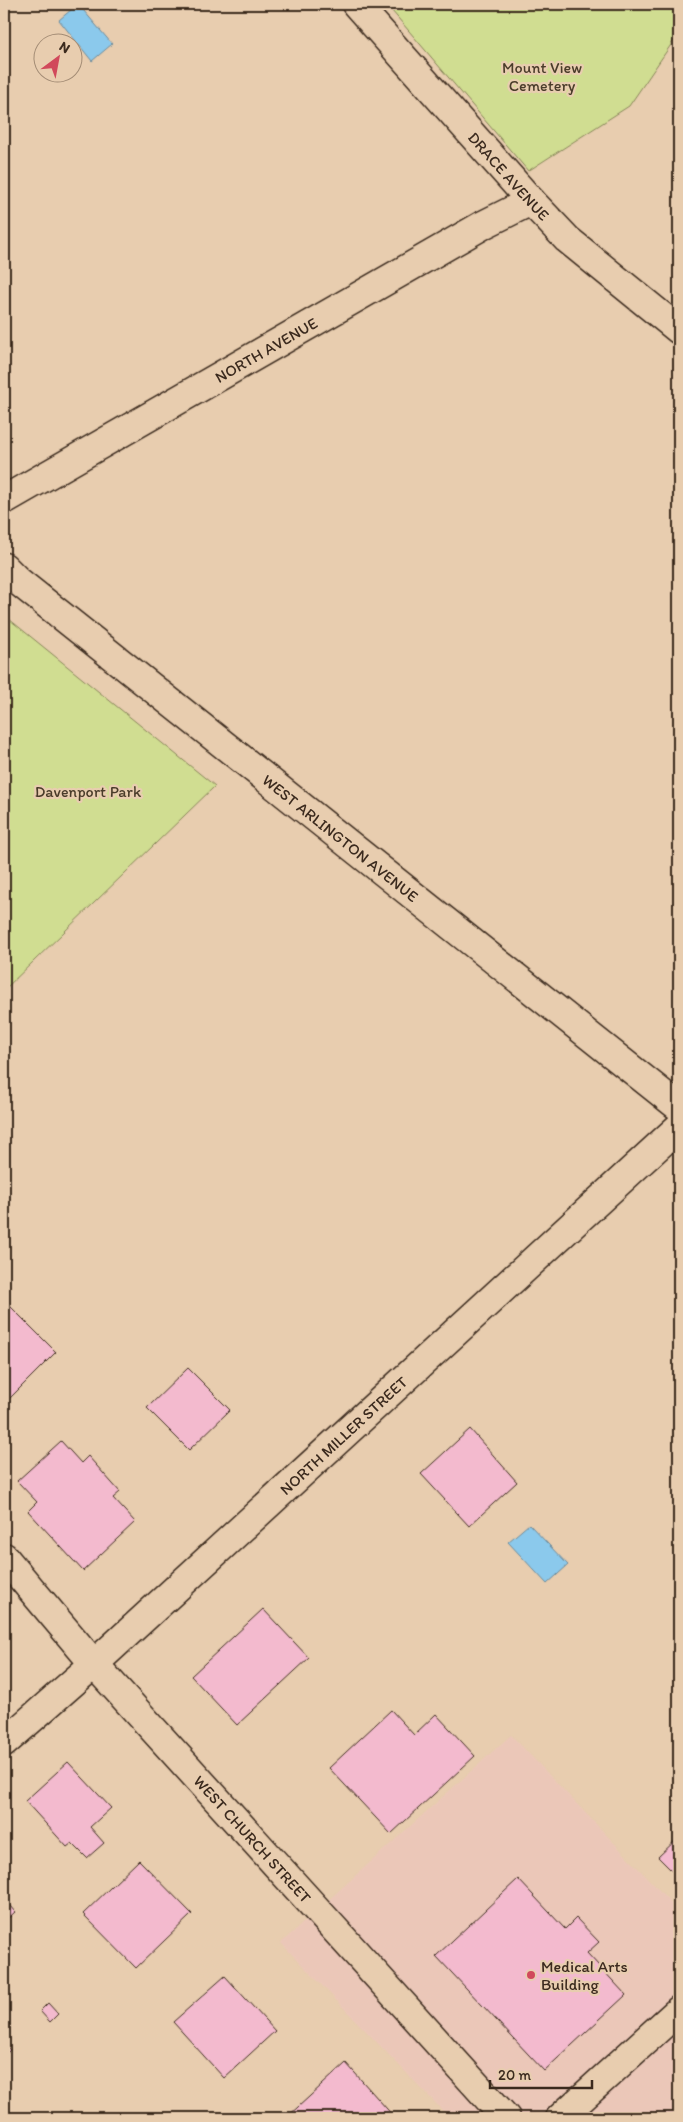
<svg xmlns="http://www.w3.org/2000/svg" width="683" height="2122" viewBox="0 0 683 2122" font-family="Itim,sans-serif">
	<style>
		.built { fill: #ebc7b8 }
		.green { fill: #d0dd91; stroke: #868458 }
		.water { fill: #8bc9ec; stroke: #6b899a }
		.building { fill: #f3bace; stroke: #3b2a1e }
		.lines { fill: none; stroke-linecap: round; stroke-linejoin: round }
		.street-casing { stroke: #3b2a1e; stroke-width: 31 }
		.street { stroke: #e8cdaf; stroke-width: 28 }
		.poi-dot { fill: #d1495b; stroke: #e8cdaf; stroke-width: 2 }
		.labels { text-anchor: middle; stroke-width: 4.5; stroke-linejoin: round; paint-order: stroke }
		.park-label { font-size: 16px; fill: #4a3c2a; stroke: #e8cdaf }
		.street-label { font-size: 16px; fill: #3b2a1e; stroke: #e8cdaf }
		.poi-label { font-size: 16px; fill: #3b2a1e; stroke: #e8cdaf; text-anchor: start }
	</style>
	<rect width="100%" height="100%" fill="#e8cdaf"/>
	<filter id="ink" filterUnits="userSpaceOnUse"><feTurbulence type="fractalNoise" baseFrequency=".02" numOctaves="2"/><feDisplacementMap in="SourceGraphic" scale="10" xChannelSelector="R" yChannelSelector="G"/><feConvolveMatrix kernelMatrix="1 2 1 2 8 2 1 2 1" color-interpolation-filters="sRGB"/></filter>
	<g filter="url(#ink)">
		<!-- built -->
		<path class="built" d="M 511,1735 L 679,1911 L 679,2118 L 450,2118 L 281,1943 Z"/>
		<!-- green -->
		<g class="green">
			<path d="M 386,4 L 679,4 L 679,33 L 629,106 L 528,171 Z"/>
			<path d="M 4,615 L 215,786 L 4,990 Z"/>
		</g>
		<!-- water -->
		<g class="water">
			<path d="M 78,4 L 112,44 L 92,61 L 59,20 Z"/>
			<path d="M 529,1524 L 568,1565 L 547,1584 L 508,1542 Z"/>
		</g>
		<!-- building -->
		<g class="building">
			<path d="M 6,1302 L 56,1352 L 4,1404 L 4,1304 Z"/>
			<path d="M 188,1368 L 230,1410 L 189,1450 L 147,1408 Z"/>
			<path d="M 470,1429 L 517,1482 L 469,1526 L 421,1474 Z"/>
			<path d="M 61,1441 L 81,1463 L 88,1456 L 120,1492 L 113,1498 L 135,1522 L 83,1571 L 28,1511 L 37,1502 L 17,1481 Z"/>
			<path d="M 263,1609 L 309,1658 L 237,1725 L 191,1676 Z"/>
			<path d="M 391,1710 L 414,1735 L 436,1714 L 475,1756 L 391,1834 L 329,1768 Z"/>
			<path d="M 68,1762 L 111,1808 L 90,1827 L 104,1843 L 87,1858 L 72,1843 L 67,1847 L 25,1801 Z"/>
			<path d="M 679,1837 L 679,1878 L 658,1857 Z"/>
			<path d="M 139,1860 L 192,1914 L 136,1968 L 83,1914 Z"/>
			<path d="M 518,1879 L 565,1929 L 576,1918 L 599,1942 L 587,1953 L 626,1995 L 544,2071 L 436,1956 Z"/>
			<path d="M 4,1899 L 15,1912 L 4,1922 Z"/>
			<path d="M 225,1976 L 275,2031 L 224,2078 L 173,2022 Z"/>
			<path d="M 4,1978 L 9,1984 L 4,1988 Z"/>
			<path d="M 48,2003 L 58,2014 L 50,2022 L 40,2011 Z"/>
			<path d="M 4,2043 L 10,2050 L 4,2056 Z"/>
			<path d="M 346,2063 L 395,2118 L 286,2118 Z"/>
		</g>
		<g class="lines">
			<defs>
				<g id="street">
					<path id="s1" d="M 356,4 L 531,201 L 567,239 L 679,330"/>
					<path id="s2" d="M 4,500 L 483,225 L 531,201"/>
					<path id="s3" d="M 4,567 L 18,581 L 679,1107"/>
					<path id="s4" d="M 4,1557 L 94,1664 L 506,2118"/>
					<path id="s5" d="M 4,1743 L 94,1664 L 679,1127"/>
					<path d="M 560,2118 L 679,2010"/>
				</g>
			</defs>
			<!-- street casing -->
			<use href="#street" class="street-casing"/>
			<!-- street -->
			<use href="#street" class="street"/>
		</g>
	</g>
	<!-- markers -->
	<circle class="poi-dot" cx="531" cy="1975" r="5"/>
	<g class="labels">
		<!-- park labels -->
		<g class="park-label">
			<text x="542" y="73">Mount View<tspan x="542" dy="18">Cemetery</tspan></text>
			<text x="88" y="797">Davenport Park</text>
		</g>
		<!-- street labels -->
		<g class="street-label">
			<text dy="6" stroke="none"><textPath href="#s1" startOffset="230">DRACE AVENUE</textPath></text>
			<text dy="6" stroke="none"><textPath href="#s2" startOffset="302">NORTH AVENUE</textPath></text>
			<text dy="6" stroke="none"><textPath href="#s3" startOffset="432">WEST ARLINGTON AVENUE</textPath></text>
			<text dy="6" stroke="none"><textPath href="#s5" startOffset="458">NORTH MILLER STREET</textPath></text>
			<text dy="6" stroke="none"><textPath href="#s4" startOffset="376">WEST CHURCH STREET</textPath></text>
		</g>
		<!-- poi labels -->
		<g class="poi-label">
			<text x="541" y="1972">Medical Arts<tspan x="541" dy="18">Building</tspan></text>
		</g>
	</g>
	<!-- margin -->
	<rect width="683" height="2122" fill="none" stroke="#e8cdaf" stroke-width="20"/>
	<rect x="10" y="10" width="663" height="2102" fill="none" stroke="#3b2a1e" stroke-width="2" filter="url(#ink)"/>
	<!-- north arrow -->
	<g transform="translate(58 58) rotate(32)"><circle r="24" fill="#e8cdaf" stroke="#a38c75"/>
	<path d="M0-4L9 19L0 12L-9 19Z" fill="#d1495b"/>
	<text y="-8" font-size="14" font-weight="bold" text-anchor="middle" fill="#3b2a1e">N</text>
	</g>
	<!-- scale -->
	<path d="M490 2080v8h102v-8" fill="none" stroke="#3b2a1e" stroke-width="2.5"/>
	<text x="498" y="2080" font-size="15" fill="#3b2a1e" stroke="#e8cdaf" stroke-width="4" paint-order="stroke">20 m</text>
</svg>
